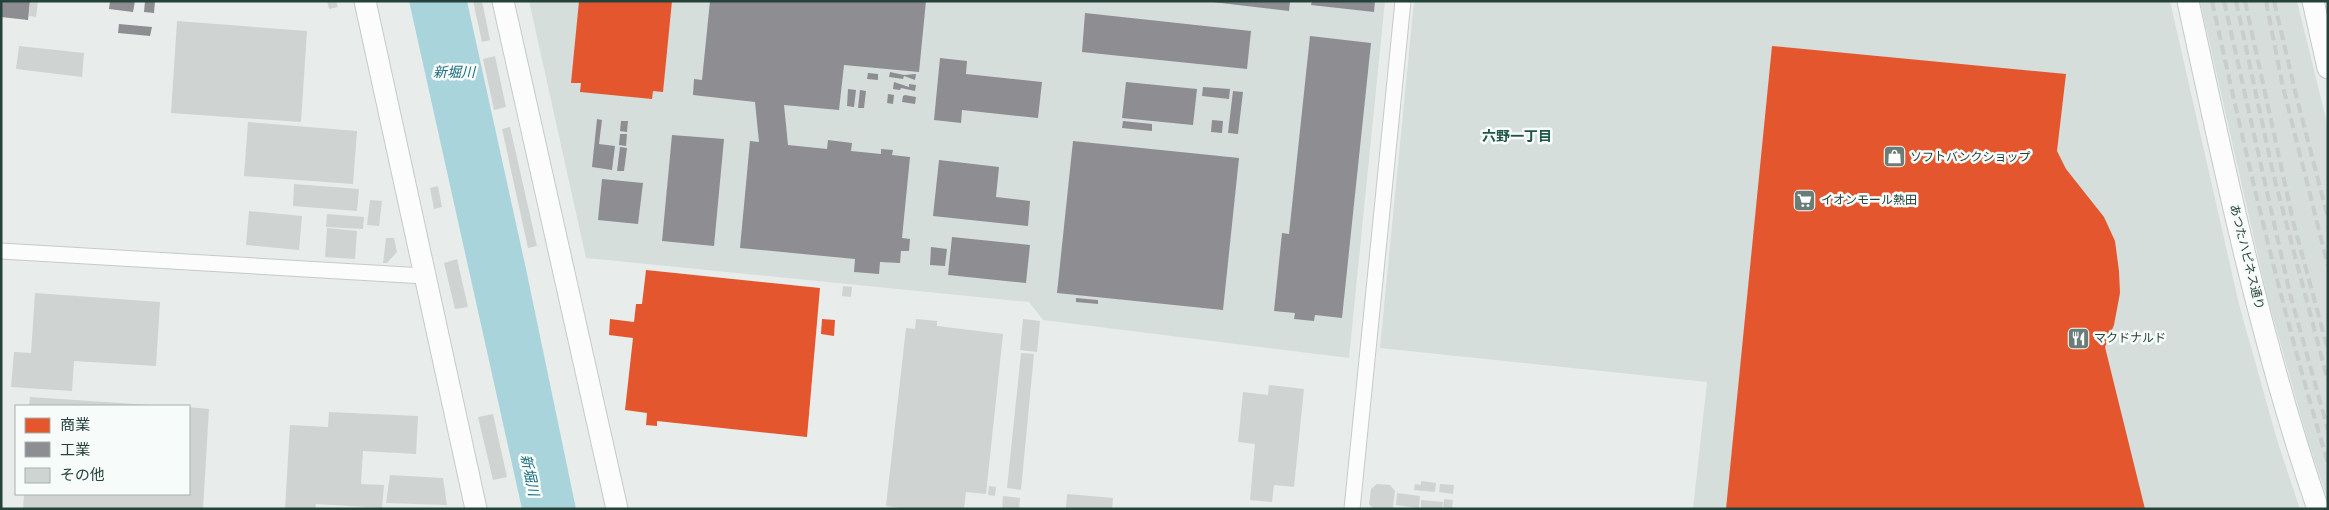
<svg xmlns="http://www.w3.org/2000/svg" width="2329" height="510" viewBox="0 0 2329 510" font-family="'Varela Round','Noto Sans JP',sans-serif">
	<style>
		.built { fill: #d6dedb }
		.water { fill: #a9d4db }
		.shops { fill: #e4572e }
		.industry { fill: #8d8d92 }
		.building { fill: #cfd4d2 }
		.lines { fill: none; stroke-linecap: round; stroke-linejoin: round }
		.street-casing { stroke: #c5cac8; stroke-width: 17 }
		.secondary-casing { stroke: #c3cbc8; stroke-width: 23 }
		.street { stroke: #fcfcfc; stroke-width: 15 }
		.secondary { stroke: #fcfcfc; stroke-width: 21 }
		.rail { stroke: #c9cdcc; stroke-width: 4; stroke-dasharray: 10 5; stroke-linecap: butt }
		.labels { text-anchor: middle; stroke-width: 5; stroke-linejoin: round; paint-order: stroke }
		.poi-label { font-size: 12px; fill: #24423a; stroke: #f7fbf9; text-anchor: start }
		.street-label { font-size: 12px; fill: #24423a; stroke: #f7fbf9 }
		.water-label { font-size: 14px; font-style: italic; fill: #1c6f80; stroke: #f7fbf9 }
		.neighbourhood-label { font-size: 14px; font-weight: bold; fill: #1f5548; stroke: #f7fbf9 }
	</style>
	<rect width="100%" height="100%" fill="#e8edeb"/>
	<!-- built -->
	<g class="built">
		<path d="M 529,1 L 1385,1 L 1349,358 L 1043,320 L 1029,302 L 586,258 Z"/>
		<path d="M 1414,1 L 2170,1 L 2239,304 L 2277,440 L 2300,509 L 1693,509 L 1707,382 L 1380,348 Z"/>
		<path d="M 2200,1 L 2297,1 L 2328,127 L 2328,500 L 2308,441 L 2267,296 Z"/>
	</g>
	<!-- water -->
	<path class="water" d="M 409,1 L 467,1 L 526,269 L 576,509 L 522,509 Z"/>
	<!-- shops -->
	<g class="shops">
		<path d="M 579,1 L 672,1 L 663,92 L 653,91 L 652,99 L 580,92 L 581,83 L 571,83 Z"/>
		<path d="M 1772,46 L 2066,74 L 2057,151 L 2066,169 L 2104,217 L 2115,241 L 2119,271 L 2120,293 L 2114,325 L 2105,347 L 2145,509 L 1726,509 Z"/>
		<path d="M 646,270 L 820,288 L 807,437 L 657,421 L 657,426 L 646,425 L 647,413 L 625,410 L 633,338 L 609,335 L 610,319 L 634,322 L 636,304 L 642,304 Z"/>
		<path d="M 822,319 L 835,320 L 834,336 L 821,334 Z"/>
	</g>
	<!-- industry -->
	<g class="industry">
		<path d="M 1,1 L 30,1 L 28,20 L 1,17 Z"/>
		<path d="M 110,1 L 135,1 L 133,12 L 109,9 Z"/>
		<path d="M 145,1 L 155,1 L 154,13 L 144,12 Z"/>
		<path d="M 710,1 L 926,1 L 919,72 L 844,65 L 839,110 L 784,105 L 788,145 L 827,149 L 828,140 L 852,143 L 851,151 L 881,154 L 881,149 L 893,150 L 892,155 L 910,157 L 902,238 L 910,239 L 909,251 L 901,251 L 900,263 L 880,262 L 879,274 L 854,272 L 855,259 L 740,248 L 750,141 L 759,142 L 755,102 L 693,95 L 694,79 L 702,80 Z"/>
		<path d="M 1204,1 L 1290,1 L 1289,11 Z"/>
		<path d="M 1312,1 L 1375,1 L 1374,12 L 1311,5 Z"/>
		<path d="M 1085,13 L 1251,31 L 1247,69 L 1082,52 Z"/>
		<path d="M 119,24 L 152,27 L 150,36 L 118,33 Z"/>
		<path d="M 1310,36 L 1371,43 L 1342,318 L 1315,315 L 1314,321 L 1294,319 L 1295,313 L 1274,311 L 1282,233 L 1289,234 Z"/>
		<path d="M 940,58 L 967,61 L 966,74 L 1042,82 L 1038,118 L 962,110 L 961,123 L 934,120 Z"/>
		<path d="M 890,72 L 904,75 L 916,74 L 915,80 L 904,76 L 903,79 L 889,77 Z"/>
		<path d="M 868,73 L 878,74 L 878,80 L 867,79 Z"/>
		<path d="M 894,82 L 909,87 L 909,84 L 916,85 L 915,91 L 901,88 L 900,90 L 893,89 Z"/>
		<path d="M 1126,82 L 1197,89 L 1193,125 L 1122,118 Z"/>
		<path d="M 1203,87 L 1230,89 L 1229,99 L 1202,96 Z"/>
		<path d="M 848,89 L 856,90 L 854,107 L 847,106 Z"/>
		<path d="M 860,90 L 866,91 L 864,108 L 858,108 Z"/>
		<path d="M 1233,91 L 1243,92 L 1238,134 L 1228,133 Z"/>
		<path d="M 888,94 L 894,95 L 893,104 L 887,103 Z"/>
		<path d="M 905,95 L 916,97 L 915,104 L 902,102 L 903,96 Z"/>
		<path d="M 597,119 L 602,120 L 599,144 L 615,146 L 612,170 L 592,167 Z"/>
		<path d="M 1212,120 L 1223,121 L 1222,133 L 1211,132 Z"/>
		<path d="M 621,121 L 628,121 L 627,132 L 620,131 Z"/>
		<path d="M 1123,121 L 1152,124 L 1152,131 L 1122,128 Z"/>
		<path d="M 620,134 L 627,134 L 626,146 L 619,145 Z"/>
		<path d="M 672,135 L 724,139 L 714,246 L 662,241 Z"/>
		<path d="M 1073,141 L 1239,158 L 1223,310 L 1057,293 Z"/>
		<path d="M 620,147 L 627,148 L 624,171 L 617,171 Z"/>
		<path d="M 939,160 L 999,167 L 996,197 L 1030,201 L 1028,226 L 933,216 Z"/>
		<path d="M 602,179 L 643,183 L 638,224 L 598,220 Z"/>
		<path d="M 952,237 L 1030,245 L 1026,283 L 948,275 Z"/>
		<path d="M 931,247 L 947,249 L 945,266 L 930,265 Z"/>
		<path d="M 1076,298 L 1098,300 L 1098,304 L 1076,302 Z"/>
	</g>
	<!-- building -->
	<g class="building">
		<path d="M 30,1 L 38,1 L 36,17 L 29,16 Z"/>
		<path d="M 327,1 L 336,1 L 338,7 L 329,9 Z"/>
		<path d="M 473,1 L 482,1 L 490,40 L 482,42 Z"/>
		<path d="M 177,21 L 307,31 L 301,122 L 171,113 Z"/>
		<path d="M 19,46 L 84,53 L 82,77 L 16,69 Z"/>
		<path d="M 495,56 L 506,107 L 494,110 L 483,59 Z"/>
		<path d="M 248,122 L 357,131 L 353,184 L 244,176 Z"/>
		<path d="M 510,127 L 537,246 L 528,248 L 502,129 Z"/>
		<path d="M 294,184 L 359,189 L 357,211 L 293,206 Z"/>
		<path d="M 438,186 L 442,207 L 434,209 L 430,188 Z"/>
		<path d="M 370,200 L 382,201 L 379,226 L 367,225 Z"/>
		<path d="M 249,211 L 302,216 L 299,250 L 246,245 Z"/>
		<path d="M 327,214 L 364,217 L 363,229 L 326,227 Z"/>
		<path d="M 327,228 L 357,231 L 355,259 L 325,257 Z"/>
		<path d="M 386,238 L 394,238 L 397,252 L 387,263 L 383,263 Z"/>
		<path d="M 457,259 L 468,307 L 455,309 L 444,263 Z"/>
		<path d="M 843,286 L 852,287 L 851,297 L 842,296 Z"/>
		<path d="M 35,293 L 160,302 L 156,366 L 74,361 L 72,391 L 11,387 L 14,352 L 31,353 Z"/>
		<path d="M 916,319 L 937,321 L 937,326 L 1003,334 L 986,494 L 966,492 L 964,509 L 907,509 L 886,506 L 906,328 L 915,329 Z"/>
		<path d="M 1023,319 L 1040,321 L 1037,352 L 1020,350 Z"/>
		<path d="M 1021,353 L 1034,354 L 1021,490 L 1007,488 Z"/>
		<path d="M 1269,385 L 1304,389 L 1294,487 L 1274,485 L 1272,502 L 1250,500 L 1255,444 L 1238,442 L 1243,392 L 1268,395 Z"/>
		<path d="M 30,397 L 150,405 L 150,406 L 29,406 Z"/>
		<path d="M 189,407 L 209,409 L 203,509 L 23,509 L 24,494 L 189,494 Z"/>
		<path d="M 329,412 L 418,416 L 416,454 L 363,451 L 361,484 L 384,485 L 382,508 L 316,504 L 315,509 L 285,509 L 290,425 L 328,427 Z"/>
		<path d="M 493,414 L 507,477 L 493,480 L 478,417 Z"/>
		<path d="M 390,475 L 443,478 L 447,505 L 386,503 Z"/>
		<path d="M 1421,481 L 1436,483 L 1435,492 L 1414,490 L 1415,484 L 1421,485 Z"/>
		<path d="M 1377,484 L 1390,485 L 1395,491 L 1393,507 L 1391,509 L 1373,509 L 1369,504 L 1371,489 Z"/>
		<path d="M 1440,484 L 1454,485 L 1453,494 L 1439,492 Z"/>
		<path d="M 989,486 L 996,487 L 995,496 L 988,495 Z"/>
		<path d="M 1397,493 L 1420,496 L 1419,508 L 1396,505 Z"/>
		<path d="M 1067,494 L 1113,498 L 1112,509 L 1066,509 Z"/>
		<path d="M 1003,496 L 1020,498 L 1019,509 L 1002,509 Z"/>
		<path d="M 1444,499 L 1453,500 L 1452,509 L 1443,509 Z"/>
		<path d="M 1421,500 L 1443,502 L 1442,509 L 1421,508 Z"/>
	</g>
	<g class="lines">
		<defs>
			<g id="street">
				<path d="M 1,251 L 424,276"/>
				<path d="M 1352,509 L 1403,1"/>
			</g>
			<g id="secondary">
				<path d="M 365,1 L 476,509"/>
				<path d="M 503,1 L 617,509"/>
				<path d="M 2188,1 C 2225,172 2261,344 2318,509"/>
				<path d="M 2313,1 L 2328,68"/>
			</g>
		</defs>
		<!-- street casing -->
		<use href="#street" class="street-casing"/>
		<!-- secondary casing -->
		<use href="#secondary" class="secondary-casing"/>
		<!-- street -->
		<use href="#street" class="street"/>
		<!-- secondary -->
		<use href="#secondary" class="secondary"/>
		<!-- rail -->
		<g class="rail">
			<path d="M 2212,1 C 2246,156 2282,311 2328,463"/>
			<path d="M 2224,1 L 2290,294 L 2328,430"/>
			<path d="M 2236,1 L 2273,173 L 2328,381"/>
			<path d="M 2245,1 L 2293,221 L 2328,350"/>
			<path d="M 2266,1 L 2282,83 L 2328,266"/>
			<path d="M 2274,1 L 2296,95 L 2328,218"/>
		</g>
	</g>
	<!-- icons -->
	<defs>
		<symbol id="shop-square" viewBox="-11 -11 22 22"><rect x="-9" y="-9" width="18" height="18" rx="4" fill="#697e78" stroke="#f7fbf9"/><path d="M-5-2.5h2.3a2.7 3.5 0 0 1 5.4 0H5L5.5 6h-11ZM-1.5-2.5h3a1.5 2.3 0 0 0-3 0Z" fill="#fff"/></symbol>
		<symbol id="supermarket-square" viewBox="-11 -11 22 22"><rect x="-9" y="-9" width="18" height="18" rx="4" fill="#697e78" stroke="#f7fbf9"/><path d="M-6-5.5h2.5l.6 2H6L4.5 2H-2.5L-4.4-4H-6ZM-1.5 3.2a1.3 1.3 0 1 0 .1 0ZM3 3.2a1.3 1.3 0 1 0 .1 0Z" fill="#fff"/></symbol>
		<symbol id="restaurant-square" viewBox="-11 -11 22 22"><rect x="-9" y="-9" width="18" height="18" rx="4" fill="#697e78" stroke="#f7fbf9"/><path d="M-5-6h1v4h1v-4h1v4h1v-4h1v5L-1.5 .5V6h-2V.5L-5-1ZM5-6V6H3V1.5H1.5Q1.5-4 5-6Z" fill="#fff"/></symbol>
	</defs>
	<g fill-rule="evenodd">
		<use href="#shop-square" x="1882" y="144" width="25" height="25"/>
		<use href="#supermarket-square" x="1792" y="188" width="25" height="25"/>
		<use href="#restaurant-square" x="2066" y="326" width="25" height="25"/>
	</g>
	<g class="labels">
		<!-- poi labels -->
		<g class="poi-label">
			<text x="1910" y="161">ソフトバンクショップ</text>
			<text x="1821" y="204">イオンモール熱田</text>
			<text x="2094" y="342">マクドナルド</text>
		</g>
		<!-- street labels -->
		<g class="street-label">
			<text transform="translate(2247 257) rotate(76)" y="4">あつたハピネス通り</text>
		</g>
		<!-- water labels -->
		<g class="water-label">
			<text x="454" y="77">新堀川</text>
			<text transform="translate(530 475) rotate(78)" y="5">新堀川</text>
		</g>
		<!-- neighbourhood labels -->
		<g class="neighbourhood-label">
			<text x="1517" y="141">六野一丁目</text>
		</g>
	</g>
	<!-- border -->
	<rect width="2329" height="510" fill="none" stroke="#24423a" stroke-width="5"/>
	<!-- legend -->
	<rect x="15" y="405" width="175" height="90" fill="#f7fbf9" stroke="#a3b1ad"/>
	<rect x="25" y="418" width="25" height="15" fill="#e4572e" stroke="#a3b1ad"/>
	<text x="60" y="430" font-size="15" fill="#24423a">商業</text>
	<rect x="25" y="442" width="25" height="15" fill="#8d8d92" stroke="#a3b1ad"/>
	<text x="60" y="455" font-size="15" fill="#24423a">工業</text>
	<rect x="25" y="468" width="25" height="15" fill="#cfd4d2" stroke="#a3b1ad"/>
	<text x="60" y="480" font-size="15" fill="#24423a">その他</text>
</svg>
